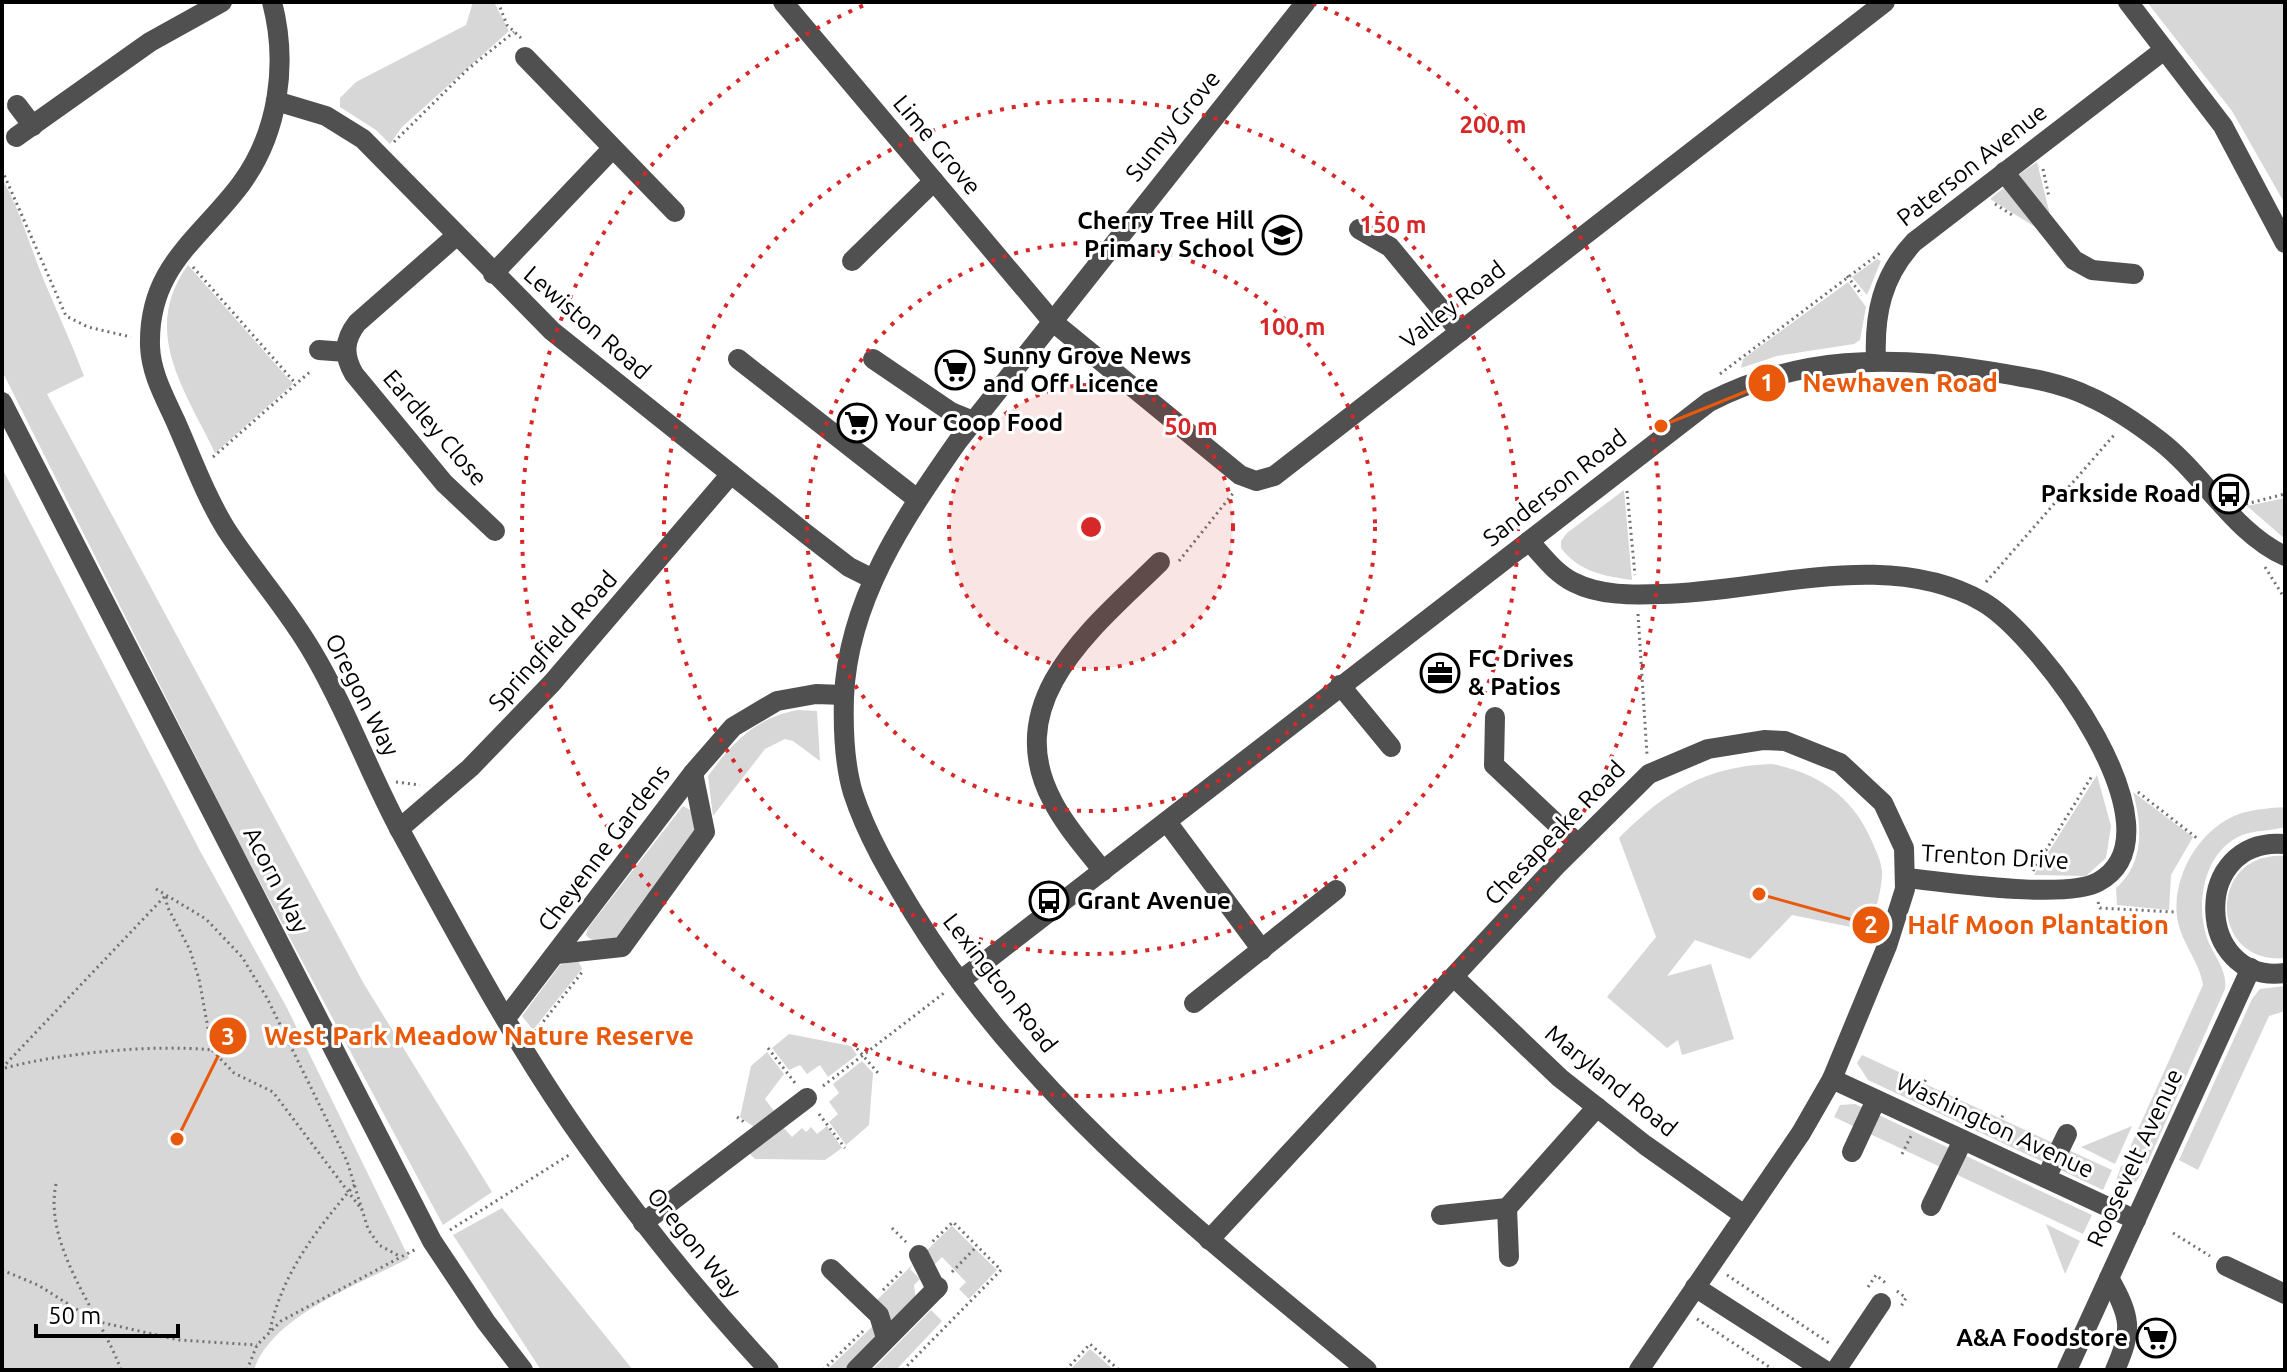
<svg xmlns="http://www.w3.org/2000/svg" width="2287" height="1372" viewBox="0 0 2287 1372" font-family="Ubuntu,sans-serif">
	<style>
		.green { fill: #d7d7d7 }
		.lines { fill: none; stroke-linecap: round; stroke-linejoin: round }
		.path { stroke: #727272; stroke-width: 3; stroke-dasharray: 2 4; stroke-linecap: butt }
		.minor { stroke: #505050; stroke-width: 20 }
		.ring { fill: none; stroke: #d62828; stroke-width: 4; stroke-dasharray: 4 8 }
		.labels { text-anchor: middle; stroke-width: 6; stroke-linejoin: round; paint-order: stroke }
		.street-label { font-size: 24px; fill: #000; stroke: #fff }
		.poi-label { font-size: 24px; font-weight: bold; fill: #000; stroke: #fff; text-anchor: start }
		.centre { fill: #d62828; stroke: #fff; stroke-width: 4 }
		.ring-label { font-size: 24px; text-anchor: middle; font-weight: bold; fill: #d62828; stroke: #fff; stroke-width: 6; stroke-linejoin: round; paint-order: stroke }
		.leader { fill: none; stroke: #e8590c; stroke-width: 3 }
		.callout-dot { fill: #e8590c; stroke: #fff; stroke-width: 3 }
		.mark-label { font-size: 24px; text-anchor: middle; font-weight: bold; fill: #fff }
		.callout-label { font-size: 26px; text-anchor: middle; font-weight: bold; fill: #e8590c; stroke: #fff; stroke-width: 6; stroke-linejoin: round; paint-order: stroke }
	</style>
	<rect width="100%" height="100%" fill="#fff"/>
	<!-- green -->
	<g class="green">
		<path d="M 473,2 L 494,2 L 509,31 L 402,127 L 390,144 L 376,130 L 340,107 L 340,98 L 356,82 L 466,25 Z"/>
		<path d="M 2147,2 L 2285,2 L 2285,204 L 2232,111 Z"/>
		<path d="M 2037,162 L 2053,227 L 2018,175 Z"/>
		<path d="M 2,178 C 21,212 30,247 45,283 C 58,314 72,344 84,376 L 47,394 L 364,984 L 492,1192 L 443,1225 L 239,843 L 2,371 Z"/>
		<path d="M 2007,185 L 2048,235 L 1990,199 Z"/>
		<path d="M 1877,259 L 1881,261 L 1867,295 L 1852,277 Z"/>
		<path d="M 188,265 L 293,384 L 215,453 C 185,390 140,331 188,265 Z"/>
		<path d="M 1848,282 L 1866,307 L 1860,340 L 1854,344 L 1777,356 L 1741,368 L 1743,359 Z"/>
		<path d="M 2,468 L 199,849 L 287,1008 L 409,1258 C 361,1284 272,1315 254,1370 L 2,1370 Z"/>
		<path d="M 1624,490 L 1632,580 C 1604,576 1579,572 1561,548 L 1561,541 L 1567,533 Z"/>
		<path d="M 2285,498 L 2285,539 L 2247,506 Z"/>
		<path d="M 798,710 L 817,711 L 820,761 L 793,741 L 785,739 L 765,749 L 713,816 L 708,776 C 733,742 755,718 798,710 Z"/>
		<path d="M 1772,764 C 1822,774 1855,799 1874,846 C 1878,855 1883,867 1882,876 C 1881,894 1874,914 1870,931 L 1792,915 L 1750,959 L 1695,940 L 1667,976 L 1711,964 L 1734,1039 L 1682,1055 L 1678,1040 L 1667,1048 L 1607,997 L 1656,937 L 1619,838 C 1665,792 1705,766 1772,764 Z"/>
		<path d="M 2097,775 L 2111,826 L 2106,858 L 2086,876 L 2034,875 Z"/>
		<path d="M 2133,792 L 2193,837 L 2171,875 L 2169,910 L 2117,905 L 2116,888 C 2145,863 2142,826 2133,792 Z"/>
		<path d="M 683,806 L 694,812 L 697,828 L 619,938 C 607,940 595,946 586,935 L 588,928 Z"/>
		<path d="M 2285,807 L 2285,827 C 2271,831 2256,830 2242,835 C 2204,851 2195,903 2207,938 C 2213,955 2228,970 2225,989 L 2147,1164 L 2131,1153 L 2131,1145 L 2203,985 C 2200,963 2183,945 2178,922 C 2169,879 2200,826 2242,813 C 2256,809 2271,808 2285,807 Z"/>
		<path d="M 2285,856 L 2285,958 C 2209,966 2206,851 2285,856 Z"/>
		<path d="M 578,960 L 582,969 L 533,1030 L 522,1016 L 560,965 Z"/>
		<path d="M 2285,986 L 2285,1011 L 2269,1016 L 2198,1170 L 2179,1160 L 2252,999 L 2260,989 Z"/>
		<path d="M 789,1034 L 851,1046 L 857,1055 L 828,1077 L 820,1065 L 807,1074 L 800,1065 L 789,1070 L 772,1048 Z"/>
		<path d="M 767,1052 L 784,1074 L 765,1099 L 774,1111 L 754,1127 L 740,1117 L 751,1066 Z"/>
		<path d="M 1862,1055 L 2112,1170 L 2103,1190 L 1868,1080 L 1857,1063 Z"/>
		<path d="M 862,1061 L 873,1073 L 869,1125 L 846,1145 L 829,1122 L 838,1114 L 829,1102 L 839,1093 L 833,1084 Z"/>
		<path d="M 1855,1104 L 2092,1215 L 2083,1234 L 1834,1117 L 1840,1105 Z"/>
		<path d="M 782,1126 L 792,1137 L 802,1128 L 806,1132 L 811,1127 L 817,1134 L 827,1126 L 842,1148 L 825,1160 L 755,1159 L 748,1152 Z"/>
		<path d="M 2132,1126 L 2115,1164 L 2081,1147 Z"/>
		<path d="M 2131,1164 L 2143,1170 C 2136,1185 2128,1192 2112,1193 L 2121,1166 Z"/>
		<path d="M 502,1208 L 633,1370 L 541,1370 L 453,1235 Z"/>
		<path d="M 2046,1224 L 2080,1241 L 2065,1274 Z"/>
		<path d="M 952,1226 L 997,1270 L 969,1299 L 959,1289 L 966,1282 L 942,1257 L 932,1267 L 923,1254 Z"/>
		<path d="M 913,1264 L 910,1269 L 920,1279 L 914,1285 L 916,1302 L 891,1329 L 873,1304 Z"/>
		<path d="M 931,1310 L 942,1321 L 896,1370 L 872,1370 Z"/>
		<path d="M 876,1323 L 881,1334 L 849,1370 L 827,1370 Z"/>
		<path d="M 1090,1349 L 1114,1370 L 1070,1370 Z"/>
	</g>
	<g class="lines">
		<!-- path -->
		<g class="path">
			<path d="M 498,2 L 507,25 L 521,38"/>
			<path d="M 394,142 L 468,69 L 514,32"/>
			<path d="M 2043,169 L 2049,197"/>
			<path d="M 2,170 L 66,316 L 88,327 L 131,337"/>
			<path d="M 1995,204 L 2012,215"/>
			<path d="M 193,267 L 296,384"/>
			<path d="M 1847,276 L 1862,295"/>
			<path d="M 1720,374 L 1880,253"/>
			<path d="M 213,457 L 312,370"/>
			<path d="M 1627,491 L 1635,575"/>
			<path d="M 2246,504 L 2285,494"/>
			<path d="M 1179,561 L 1234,492"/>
			<path d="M 2265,567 L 2285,599"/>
			<path d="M 1986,582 L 2115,434"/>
			<path d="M 1638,614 L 1647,755"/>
			<path d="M 396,782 L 420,785"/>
			<path d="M 2138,792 L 2198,839"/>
			<path d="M 2033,871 L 2092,776"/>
			<path d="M 156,889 L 206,919 L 242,957 L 267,998 L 347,1161 L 368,1229 L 379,1245 L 401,1257"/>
			<path d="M 2098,902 L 2100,908 L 2174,912"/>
			<path d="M 536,1031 L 583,971"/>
			<path d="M 853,1044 L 878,1073"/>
			<path d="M 768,1048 L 795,1083"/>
			<path d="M 2,1068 L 166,895 L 167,906 L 190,950 L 199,979 L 212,1050 L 234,1073 L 273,1092 L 362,1210"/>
			<path d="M 5,1068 C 61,1053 154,1044 212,1050"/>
			<path d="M 823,1086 L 944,993"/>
			<path d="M 1917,1098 L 1926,1079"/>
			<path d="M 819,1114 L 845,1148"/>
			<path d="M 737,1117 L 744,1122"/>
			<path d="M 1995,1134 L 2003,1115"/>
			<path d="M 1902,1154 L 1911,1136"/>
			<path d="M 56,1184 C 43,1247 101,1314 121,1370"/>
			<path d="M 892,1228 L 906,1242"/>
			<path d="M 450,1230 L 569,1155"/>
			<path d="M 2173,1233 L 2210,1256"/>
			<path d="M 2,1270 L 38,1285 L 95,1321 L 179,1340 L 257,1345"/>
			<path d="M 952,1272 L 977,1246"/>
			<path d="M 1727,1275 L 1829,1343"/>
			<path d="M 1868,1287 L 1876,1275 L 1887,1284"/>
			<path d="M 883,1290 L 903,1270"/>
			<path d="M 1897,1291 L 1906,1298 L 1900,1308"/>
			<path d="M 1697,1319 L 1774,1370"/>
			<path d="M 270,1330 C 283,1271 318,1228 356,1183"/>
			<path d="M 247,1370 L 257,1345 L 281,1321 L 416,1249"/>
			<path d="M 823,1370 L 863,1331"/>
			<path d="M 903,1370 L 1001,1270 L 953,1222 L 931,1243"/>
			<path d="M 1066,1370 L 1090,1344 L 1119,1370"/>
		</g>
		<!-- minor -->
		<g class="minor">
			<path d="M 272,2 C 288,63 279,132 241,184 C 199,240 148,267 150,346 C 151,373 164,396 175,420 C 191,456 205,495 226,529 C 253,571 288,609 313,653 C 347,710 369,773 401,832 C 459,938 517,1048 588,1147 C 643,1225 704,1300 769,1370"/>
			<path d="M 783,2 L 1052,321 L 1240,475 L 1256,481 L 1274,476 L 1885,2"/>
			<path d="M 1306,2 L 958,441 C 904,518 848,600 844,697 C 843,729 844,763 853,793 C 867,836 890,874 913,912 C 1026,1097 1202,1234 1367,1370"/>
			<path d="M 2128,2 L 2223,126 L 2285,243"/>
			<path d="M 525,57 L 675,212"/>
			<path d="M 276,101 L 326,116 L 363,139 L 552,331 L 805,533 L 849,567 L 873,579"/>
			<path d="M 17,105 L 33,126"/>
			<path d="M 16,137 L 150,42 L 222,2"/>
			<path d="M 2004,172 L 2074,260 L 2092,270 L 2134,274"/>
			<path d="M 1359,229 L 1390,247 L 1460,332"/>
			<path d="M 456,236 L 357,323 C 344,340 343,355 354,374 L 444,483 L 495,531"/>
			<path d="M 852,261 L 934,181"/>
			<path d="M 493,274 L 612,149"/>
			<path d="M 319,350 L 346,352"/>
			<path d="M 738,359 L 917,499"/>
			<path d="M 873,359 L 951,412 L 973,421"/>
			<path d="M 1876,360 C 1874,314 1882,276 1914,242 L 2164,50"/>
			<path d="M 2,402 L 432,1241 L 486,1322 L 523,1370"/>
			<path d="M 1529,541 C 1543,556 1555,573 1573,582 C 1600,596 1633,595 1662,594 C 1764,592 1888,547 1983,602 C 2040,635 2188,834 2098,882 C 2065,900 1948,882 1906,878"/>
			<path d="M 1340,685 L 1391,747"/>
			<path d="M 1495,717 L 1494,765 L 1578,844"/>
			<path d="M 1167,822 L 1262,950"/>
			<path d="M 399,829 L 470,768 L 552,683 L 731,474"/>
			<path d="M 2285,844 C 2189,836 2195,985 2285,973"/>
			<path d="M 1103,871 C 1086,849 1066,827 1053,802 C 998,700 1095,626 1160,562"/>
			<path d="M 557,954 L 622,947 L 705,832 L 693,773"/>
			<path d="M 1454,977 L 1560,1078 L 1645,1145 L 1744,1215"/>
			<path d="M 960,981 L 1709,402 C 1798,356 1890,355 1988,371 C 2022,377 2056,381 2088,396 C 2113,407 2138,424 2160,441 C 2204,475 2234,533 2285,556"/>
			<path d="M 1194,1003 L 1336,890"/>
			<path d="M 506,1018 L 693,773 L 733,727 L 777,701 L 816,694 L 844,695"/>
			<path d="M 1832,1079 L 2136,1220"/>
			<path d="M 1852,1152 L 1876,1100"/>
			<path d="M 2046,1178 L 2067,1134"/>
			<path d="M 1931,1206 L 1963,1140"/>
			<path d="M 1507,1208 L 1509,1257"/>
			<path d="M 1441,1215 L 1507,1208 L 1597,1107"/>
			<path d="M 643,1223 L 807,1098"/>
			<path d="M 1209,1240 L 1556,866 L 1649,774 L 1708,749 L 1764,740 L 1785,741 L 1840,763 L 1883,803 L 1904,848 L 1905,889 L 1887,946 L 1832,1079 L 1801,1133 L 1639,1370"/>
			<path d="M 919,1255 L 936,1289"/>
			<path d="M 2226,1266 L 2285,1294"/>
			<path d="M 831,1269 L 879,1315 L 886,1338"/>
			<path d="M 2109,1278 C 2131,1317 2133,1330 2115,1370"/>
			<path d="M 1695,1287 L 1824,1370"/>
			<path d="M 856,1370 L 938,1287"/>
			<path d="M 1836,1370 L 1881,1303"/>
			<path d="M 2067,1370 L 2251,968"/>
		</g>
	</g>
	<!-- distance rings -->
	<circle cx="1091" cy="527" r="142" fill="#d62828" fill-opacity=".12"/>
	<g class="ring">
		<circle cx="1091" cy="527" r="142"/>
		<circle cx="1091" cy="527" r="284"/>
		<circle cx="1091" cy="527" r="427"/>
		<path d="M1313 3A569 569 0 1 1 869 3"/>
	</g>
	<!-- icons -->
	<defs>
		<symbol id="school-ring" viewBox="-11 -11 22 22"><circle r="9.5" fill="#fff" stroke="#000" stroke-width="1.5"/><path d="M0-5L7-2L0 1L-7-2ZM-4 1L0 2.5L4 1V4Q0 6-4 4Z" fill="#000"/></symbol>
		<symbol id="supermarket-ring" viewBox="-11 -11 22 22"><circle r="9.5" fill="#fff" stroke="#000" stroke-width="1.5"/><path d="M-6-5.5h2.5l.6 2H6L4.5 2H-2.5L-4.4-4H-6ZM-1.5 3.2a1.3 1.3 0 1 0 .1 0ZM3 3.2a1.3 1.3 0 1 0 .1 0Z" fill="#000"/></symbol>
		<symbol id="bus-ring" viewBox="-11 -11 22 22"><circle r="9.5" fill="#fff" stroke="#000" stroke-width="1.5"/><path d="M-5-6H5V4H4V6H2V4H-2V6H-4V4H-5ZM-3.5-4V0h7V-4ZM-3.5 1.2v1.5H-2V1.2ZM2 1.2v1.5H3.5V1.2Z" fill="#000"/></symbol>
		<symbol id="office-ring" viewBox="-11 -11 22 22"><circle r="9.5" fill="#fff" stroke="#000" stroke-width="1.5"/><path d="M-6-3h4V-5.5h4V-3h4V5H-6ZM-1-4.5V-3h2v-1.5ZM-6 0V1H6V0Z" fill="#000"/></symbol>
	</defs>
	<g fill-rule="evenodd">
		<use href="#school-ring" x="1260" y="213" width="44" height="44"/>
		<use href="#supermarket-ring" x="933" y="348" width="44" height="44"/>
		<use href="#supermarket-ring" x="835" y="401" width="44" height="44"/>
		<use href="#bus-ring" x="2207" y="472" width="44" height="44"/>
		<use href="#office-ring" x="1418" y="651" width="44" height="44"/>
		<use href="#bus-ring" x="1027" y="879" width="44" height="44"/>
		<use href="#supermarket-ring" x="2134" y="1316" width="44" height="44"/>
	</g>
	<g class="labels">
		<!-- street labels -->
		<g class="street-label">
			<text transform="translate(1173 126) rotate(-51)" y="8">Sunny Grove</text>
			<text transform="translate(937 145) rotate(50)" y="8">Lime Grove</text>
			<text transform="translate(1972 165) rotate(-38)" y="8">Paterson Avenue</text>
			<text transform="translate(1453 305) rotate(-38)" y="8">Valley Road</text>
			<text transform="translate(587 323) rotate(41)" y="8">Lewiston Road</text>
			<text transform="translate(435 428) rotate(49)" y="8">Eardley Close</text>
			<text transform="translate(1555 488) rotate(-38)" y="8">Sanderson Road</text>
			<text transform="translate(553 641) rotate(-48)" y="8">Springfield Road</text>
			<text transform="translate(362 695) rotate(63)" y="8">Oregon Way</text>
			<text transform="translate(1555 833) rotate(-46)" y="8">Chesapeake Road</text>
			<text transform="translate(604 848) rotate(-53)" y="8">Cheyenne Gardens</text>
			<text transform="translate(1995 857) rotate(3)" y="8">Trenton Drive</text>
			<text transform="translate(276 880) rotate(63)" y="8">Acorn Way</text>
			<text transform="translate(1000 983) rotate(52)" y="8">Lexington Road</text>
			<text transform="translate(1611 1081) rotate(39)" y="8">Maryland Road</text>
			<text transform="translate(1995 1126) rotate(25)" y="8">Washington Avenue</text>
			<text transform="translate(2135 1158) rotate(-65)" y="8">Roosevelt Avenue</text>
			<text transform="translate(694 1243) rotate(51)" y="8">Oregon Way</text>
		</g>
		<!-- poi labels -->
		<g class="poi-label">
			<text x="1254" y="229" text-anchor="end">Cherry Tree Hill<tspan x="1254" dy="28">Primary School</tspan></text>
			<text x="983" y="364">Sunny Grove News<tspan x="983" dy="28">and Off Licence</tspan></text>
			<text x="885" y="431">Your Coop Food</text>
			<text x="2201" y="502" text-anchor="end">Parkside Road</text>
			<text x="1468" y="667">FC Drives<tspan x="1468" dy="28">&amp; Patios</tspan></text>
			<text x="1077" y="909">Grant Avenue</text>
			<text x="2128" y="1346" text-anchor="end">A&amp;A Foodstore</text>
		</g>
	</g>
	<circle cx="1091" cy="527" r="12" class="centre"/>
	<g class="ring-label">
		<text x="1493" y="133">200 m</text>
		<text x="1393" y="233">150 m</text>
		<text x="1292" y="335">100 m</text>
		<text x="1191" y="435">50 m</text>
	</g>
	<!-- callouts -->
	<path class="leader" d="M1661 426L1767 383M1759 894L1871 925M177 1139L228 1036"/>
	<g class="callout-dot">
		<circle cx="1661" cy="426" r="8"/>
		<circle cx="1759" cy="894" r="8"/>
		<circle cx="177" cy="1139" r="8"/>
		<circle cx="1767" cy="383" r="20"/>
		<circle cx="1871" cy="925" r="20"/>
		<circle cx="228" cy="1036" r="20"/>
	</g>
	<g class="mark-label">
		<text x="1767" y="391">1</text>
		<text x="1871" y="933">2</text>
		<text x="228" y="1045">3</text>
	</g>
	<g class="callout-label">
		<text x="1900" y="392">Newhaven Road</text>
		<text x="2038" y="934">Half Moon Plantation</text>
		<text x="479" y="1045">West Park Meadow Nature Reserve</text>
	</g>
	<!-- border -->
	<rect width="2287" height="1372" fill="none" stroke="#000000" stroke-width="8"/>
	<!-- scale -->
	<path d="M36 1324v12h142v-12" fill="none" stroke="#000000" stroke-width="4"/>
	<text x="48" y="1324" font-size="24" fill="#000000" stroke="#ffffff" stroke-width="6" paint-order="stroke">50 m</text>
</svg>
